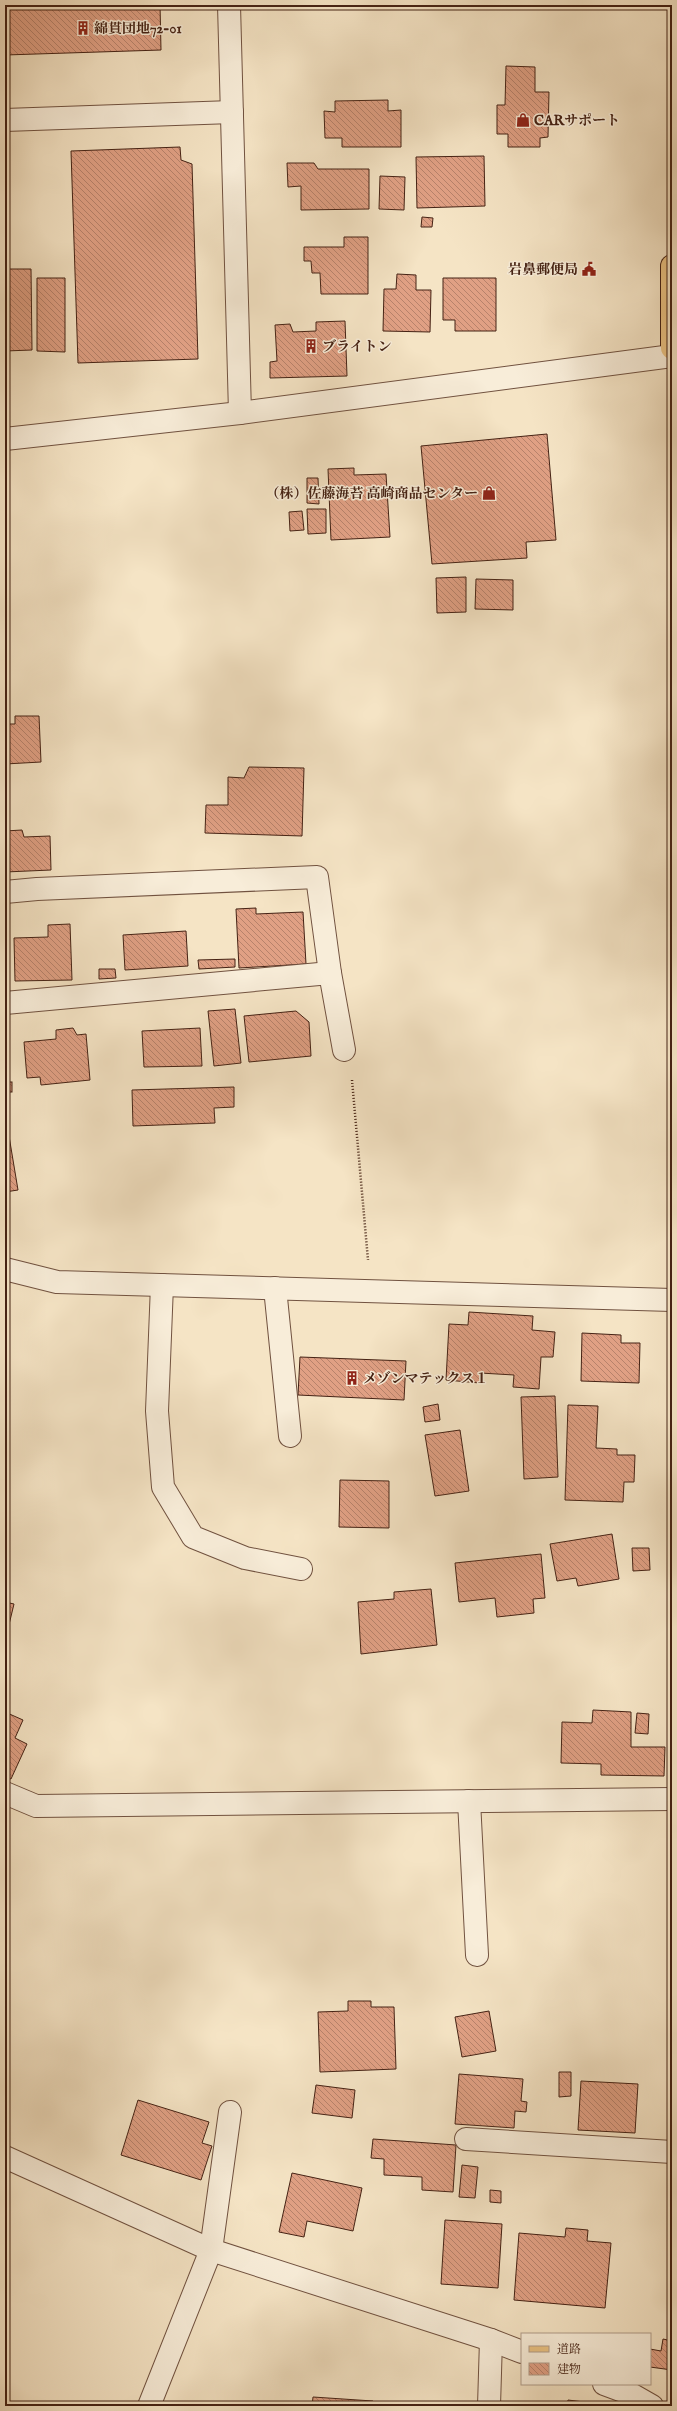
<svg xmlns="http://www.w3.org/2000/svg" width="677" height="2411" viewBox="0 0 677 2411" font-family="'IM FELL English','Noto Serif JP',serif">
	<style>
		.building { fill: url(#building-back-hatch); stroke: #452214 }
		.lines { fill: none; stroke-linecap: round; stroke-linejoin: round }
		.minor-casing { stroke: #715240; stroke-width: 24 }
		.major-casing { stroke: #452214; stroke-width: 24 }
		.path { stroke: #452214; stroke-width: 2.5; stroke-dasharray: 1 2; stroke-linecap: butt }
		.minor { stroke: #f8edd9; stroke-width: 22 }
		.major { stroke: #eac282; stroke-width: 22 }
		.labels { text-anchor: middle; stroke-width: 3; stroke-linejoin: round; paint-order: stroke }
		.poi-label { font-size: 14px; font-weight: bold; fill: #452214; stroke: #f8edd9; text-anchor: start }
	</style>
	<defs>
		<pattern id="building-back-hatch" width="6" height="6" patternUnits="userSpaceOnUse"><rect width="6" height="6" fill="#e0a084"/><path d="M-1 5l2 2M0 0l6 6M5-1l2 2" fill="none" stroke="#b7826b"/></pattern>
	</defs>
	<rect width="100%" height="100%" fill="#f5e4c5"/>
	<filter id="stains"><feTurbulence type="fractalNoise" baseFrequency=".005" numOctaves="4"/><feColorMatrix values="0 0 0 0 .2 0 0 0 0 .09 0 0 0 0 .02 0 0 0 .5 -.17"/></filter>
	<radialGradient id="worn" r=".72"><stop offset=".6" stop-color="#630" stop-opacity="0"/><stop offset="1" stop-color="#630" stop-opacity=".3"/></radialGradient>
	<!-- building -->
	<g class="building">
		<path d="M 5,5 L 160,5 L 161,50 L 5,55 Z"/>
		<path d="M 506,66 L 535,67 L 535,92 L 549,92 L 548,137 L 540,138 L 540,147 L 508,147 L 508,134 L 497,134 L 497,105 L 505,105 Z"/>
		<path d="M 388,100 L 388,111 L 401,110 L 401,147 L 342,147 L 342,138 L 325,138 L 324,111 L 335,112 L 335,101 Z"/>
		<path d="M 180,147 L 181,160 L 192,164 L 198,359 L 78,363 L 71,151 Z"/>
		<path d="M 484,156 L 485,206 L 417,208 L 416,157 Z"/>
		<path d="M 287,163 L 314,163 L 318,169 L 369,169 L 369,209 L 301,210 L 301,186 L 288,187 Z"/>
		<path d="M 380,176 L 405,177 L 404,210 L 379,209 Z"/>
		<path d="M 422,217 L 433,218 L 432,227 L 421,227 Z"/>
		<path d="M 344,237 L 368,237 L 368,294 L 321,294 L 320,273 L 312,273 L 311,261 L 304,261 L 304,247 L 344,247 Z"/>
		<path d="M 5,269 L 31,269 L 32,350 L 5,351 Z"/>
		<path d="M 397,274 L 416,275 L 416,290 L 431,290 L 430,332 L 383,331 L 384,289 L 396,289 Z"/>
		<path d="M 37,278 L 65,278 L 65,352 L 37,351 Z"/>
		<path d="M 443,278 L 496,278 L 496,331 L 455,331 L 455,320 L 443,320 Z"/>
		<path d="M 345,321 L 347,376 L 270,378 L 270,362 L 277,361 L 275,325 L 290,324 L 293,332 L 316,331 L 316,322 Z"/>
		<path d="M 547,434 L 556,540 L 526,542 L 527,558 L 432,564 L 421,446 Z"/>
		<path d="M 354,468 L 354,475 L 386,474 L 390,537 L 331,540 L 328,469 Z"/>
		<path d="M 307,478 L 318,478 L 319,504 L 307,503 Z"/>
		<path d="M 307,509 L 326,509 L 326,533 L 308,534 Z"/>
		<path d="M 302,511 L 304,530 L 290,531 L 289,512 Z"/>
		<path d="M 466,577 L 466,612 L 437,613 L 436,578 Z"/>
		<path d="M 476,579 L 513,580 L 513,610 L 475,609 Z"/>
		<path d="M 15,716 L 39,716 L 41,762 L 5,764 L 5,724 L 15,724 Z"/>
		<path d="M 249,767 L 304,768 L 302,836 L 205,833 L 206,805 L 228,805 L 228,777 L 244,778 Z"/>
		<path d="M 22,830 L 24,837 L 50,836 L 51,870 L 5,872 L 5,831 Z"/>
		<path d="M 256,908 L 256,914 L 303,912 L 306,964 L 239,968 L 236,909 Z"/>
		<path d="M 70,924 L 72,980 L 15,981 L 14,938 L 48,937 L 48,925 Z"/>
		<path d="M 186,931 L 188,966 L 125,970 L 123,935 Z"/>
		<path d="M 235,959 L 235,967 L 199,969 L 198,960 Z"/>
		<path d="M 99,969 L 115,969 L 116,978 L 99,979 Z"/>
		<path d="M 235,1009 L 241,1063 L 214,1066 L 208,1011 Z"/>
		<path d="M 296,1011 L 309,1022 L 311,1056 L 249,1062 L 244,1016 Z"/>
		<path d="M 73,1028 L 77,1035 L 86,1034 L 90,1080 L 41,1085 L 40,1077 L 27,1078 L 24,1042 L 56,1039 L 56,1030 Z"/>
		<path d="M 200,1028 L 202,1066 L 144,1067 L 142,1031 Z"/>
		<rect x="5" y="1082" width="7" height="10"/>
		<path d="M 234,1087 L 234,1107 L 214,1108 L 215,1123 L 133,1126 L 132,1090 Z"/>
		<path d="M 5,1124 L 7,1124 L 18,1190 L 5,1192 Z"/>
		<path d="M 469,1312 L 533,1316 L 532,1330 L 555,1332 L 553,1357 L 541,1357 L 539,1389 L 513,1387 L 514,1375 L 480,1373 L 480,1383 L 446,1380 L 449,1324 L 468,1325 Z"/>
		<path d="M 582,1333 L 621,1335 L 621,1343 L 640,1343 L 639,1383 L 581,1381 Z"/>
		<path d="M 300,1357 L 406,1361 L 404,1400 L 298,1395 Z"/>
		<path d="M 555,1396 L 558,1477 L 524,1479 L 521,1397 Z"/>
		<path d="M 438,1404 L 440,1420 L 425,1422 L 423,1407 Z"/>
		<path d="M 568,1405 L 598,1406 L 596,1448 L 617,1449 L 617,1455 L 635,1455 L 634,1482 L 624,1482 L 623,1502 L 565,1500 Z"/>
		<path d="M 460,1430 L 469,1491 L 435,1496 L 425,1435 Z"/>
		<path d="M 340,1480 L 389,1481 L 389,1528 L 339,1527 Z"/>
		<path d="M 612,1534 L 619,1579 L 578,1586 L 576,1578 L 557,1581 L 550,1544 Z"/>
		<path d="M 632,1548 L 649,1548 L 650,1570 L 633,1571 Z"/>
		<path d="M 541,1554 L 545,1598 L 533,1599 L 534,1613 L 497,1617 L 495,1598 L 459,1602 L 455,1563 Z"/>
		<path d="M 431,1589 L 437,1645 L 361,1654 L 358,1602 L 394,1599 L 394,1592 Z"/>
		<path d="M 5,1602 L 14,1604 L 6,1637 L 5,1637 Z"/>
		<path d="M 593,1710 L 631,1712 L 631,1747 L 665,1747 L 664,1776 L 601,1775 L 601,1764 L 561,1763 L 562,1722 L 592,1723 Z"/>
		<path d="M 5,1712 L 23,1720 L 15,1738 L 27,1744 L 11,1779 L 5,1777 Z"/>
		<path d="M 637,1713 L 649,1714 L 648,1734 L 635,1733 Z"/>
		<path d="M 348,2001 L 371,2001 L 371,2007 L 394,2007 L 396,2069 L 320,2072 L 318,2012 L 348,2011 Z"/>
		<path d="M 489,2011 L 496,2051 L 462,2057 L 455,2017 Z"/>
		<path d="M 559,2072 L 571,2072 L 571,2096 L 559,2097 Z"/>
		<path d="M 459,2074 L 523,2079 L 521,2101 L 527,2102 L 526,2112 L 515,2111 L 514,2128 L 455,2124 Z"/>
		<path d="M 581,2081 L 638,2084 L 635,2133 L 578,2130 Z"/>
		<path d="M 316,2085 L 355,2090 L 352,2118 L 312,2113 Z"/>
		<path d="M 138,2100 L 209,2122 L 202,2143 L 212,2146 L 201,2180 L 121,2155 Z"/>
		<path d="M 373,2139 L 456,2145 L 453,2192 L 422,2190 L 422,2177 L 384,2175 L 384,2159 L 371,2158 Z"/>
		<path d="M 462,2165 L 478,2167 L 475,2198 L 459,2197 Z"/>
		<path d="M 292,2173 L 362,2188 L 353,2231 L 307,2221 L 304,2237 L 279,2232 Z"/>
		<path d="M 490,2190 L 501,2191 L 501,2203 L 490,2202 Z"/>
		<path d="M 445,2220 L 502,2224 L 498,2288 L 441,2284 Z"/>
		<path d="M 566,2228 L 588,2230 L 587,2241 L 611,2243 L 605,2308 L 514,2300 L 519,2233 L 565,2237 Z"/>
		<path d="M 663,2339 L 672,2341 L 672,2370 L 650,2367 L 650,2349 L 661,2351 Z"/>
		<path d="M 313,2397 L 373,2401 L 372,2406 L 312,2406 Z"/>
		<path d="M 568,2400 L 600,2404 L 600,2406 L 567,2406 Z"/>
	</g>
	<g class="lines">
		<defs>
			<g id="minor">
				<path d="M 229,5 L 240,413"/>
				<path d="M 5,120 L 232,112"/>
				<path d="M 5,439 L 240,413 L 672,356"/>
				<path d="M 5,892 L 37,889 L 317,877 L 330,973"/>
				<path d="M 5,1003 L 330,973 L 344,1050"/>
				<path d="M 5,1269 L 57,1282 L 672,1300"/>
				<path d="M 162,1285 L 157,1411 L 163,1487 L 193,1537 L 245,1558 L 301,1569"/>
				<path d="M 275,1288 L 290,1436"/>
				<path d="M 5,1793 L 36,1806 L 672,1799"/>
				<path d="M 469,1801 L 477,1955"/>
				<path d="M 466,2139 L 672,2152"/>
				<path d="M 5,2157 L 211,2250 L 491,2340 L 522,2352"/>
				<path d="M 604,2384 L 631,2394 L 652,2406"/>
				<path d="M 149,2406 L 211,2250 L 230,2112"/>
				<path d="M 489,2406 L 491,2340"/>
			</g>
			<path id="major" d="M 672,266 L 672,348"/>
		</defs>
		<!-- minor casing -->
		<use href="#minor" class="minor-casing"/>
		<!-- major casing -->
		<use href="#major" class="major-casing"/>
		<!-- path -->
		<path class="path" d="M 352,1080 L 368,1260"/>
		<!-- minor -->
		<use href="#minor" class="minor"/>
		<!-- major -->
		<use href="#major" class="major"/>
	</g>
	<!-- icons -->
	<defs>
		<symbol id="building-bare" viewBox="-9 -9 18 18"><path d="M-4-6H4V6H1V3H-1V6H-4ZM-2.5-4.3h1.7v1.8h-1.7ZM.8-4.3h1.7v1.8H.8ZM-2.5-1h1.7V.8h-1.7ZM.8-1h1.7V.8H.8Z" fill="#8f2418" stroke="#f8edd9" stroke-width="2.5" paint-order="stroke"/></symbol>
		<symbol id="shop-bare" viewBox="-9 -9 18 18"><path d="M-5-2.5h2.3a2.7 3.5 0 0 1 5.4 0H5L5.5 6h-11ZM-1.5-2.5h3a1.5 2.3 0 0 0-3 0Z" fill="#8f2418" stroke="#f8edd9" stroke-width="2.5" paint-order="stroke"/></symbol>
		<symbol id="civic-bare" viewBox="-9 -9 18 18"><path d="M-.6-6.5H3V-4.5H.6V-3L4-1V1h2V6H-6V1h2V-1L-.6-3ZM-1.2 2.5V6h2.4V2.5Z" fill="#8f2418" stroke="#f8edd9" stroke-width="2.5" paint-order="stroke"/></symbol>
	</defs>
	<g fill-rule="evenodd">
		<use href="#building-bare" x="73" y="18" width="20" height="20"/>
		<use href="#shop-bare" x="513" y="110" width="20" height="20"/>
		<use href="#civic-bare" x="579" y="259" width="20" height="20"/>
		<use href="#building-bare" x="301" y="336" width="20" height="20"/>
		<use href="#shop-bare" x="479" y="483" width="20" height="20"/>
		<use href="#building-bare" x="342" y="1368" width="20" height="20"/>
	</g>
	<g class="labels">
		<!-- poi labels -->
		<g class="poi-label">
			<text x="94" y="33">綿貫団地72-01</text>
			<text x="534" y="125">CARサポート</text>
			<text x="578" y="274" text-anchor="end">岩鼻郵便局</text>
			<text x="322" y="351">ブライトン</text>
			<text x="478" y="498" text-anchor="end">（株）佐藤海苔 高崎商品センター</text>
			<text x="363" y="1383">メゾンマテックス１</text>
		</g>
	</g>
	<!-- margin -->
	<rect width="677" height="2411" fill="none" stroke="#f5e4c5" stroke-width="20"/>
	<rect x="6" y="6" width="665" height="2399" fill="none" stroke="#452214" stroke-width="2"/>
	<rect x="10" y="10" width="657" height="2391" fill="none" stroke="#452214"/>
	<!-- legend -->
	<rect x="521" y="2333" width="130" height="52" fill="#f8edd9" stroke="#b09c8a"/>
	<rect x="529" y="2346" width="20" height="6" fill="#eac282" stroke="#b09c8a"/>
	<text x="557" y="2353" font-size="12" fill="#452214">道路</text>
	<rect x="529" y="2363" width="20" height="12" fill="url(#building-back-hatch)" stroke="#b09c8a"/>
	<text x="557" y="2373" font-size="12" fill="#452214">建物</text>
	<rect width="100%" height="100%" filter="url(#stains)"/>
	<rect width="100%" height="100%" fill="url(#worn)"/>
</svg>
